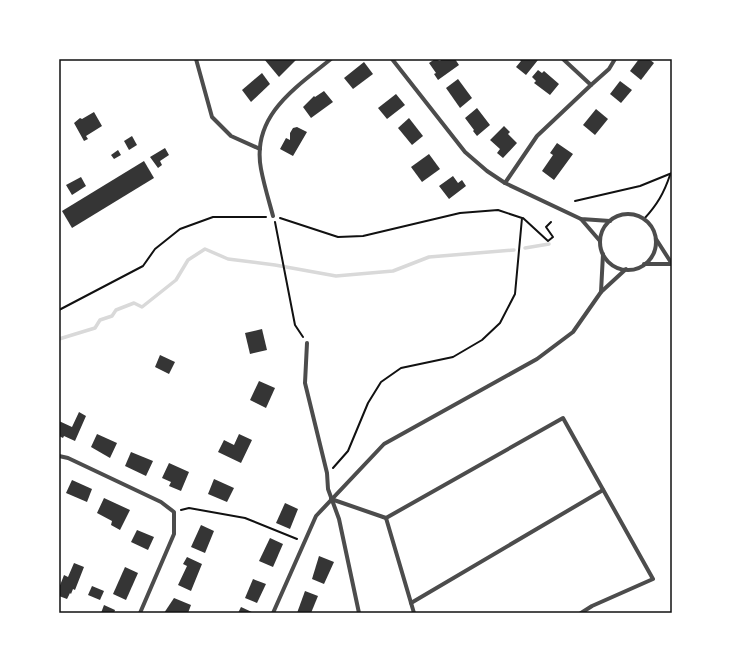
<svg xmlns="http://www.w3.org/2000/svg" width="731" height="672" viewBox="0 0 731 672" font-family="'Sofia Sans Condensed',sans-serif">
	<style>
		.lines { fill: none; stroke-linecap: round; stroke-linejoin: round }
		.stream { stroke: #d9d9d9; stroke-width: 3.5 }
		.building { fill: #353535 }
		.path { stroke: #111; stroke-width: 2 }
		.minor { stroke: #4c4c4c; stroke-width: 4 }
		.neatline { fill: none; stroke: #111; stroke-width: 1.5 }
	</style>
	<rect width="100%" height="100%" fill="#fff"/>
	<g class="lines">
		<!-- stream -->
		<g class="stream">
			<path d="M 525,248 L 549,244"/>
			<path d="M 59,339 L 95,328 L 100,320 L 112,316 L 116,310 L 134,303 L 142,307 L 176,280 L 188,260 L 205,249 L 228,259 L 275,265 L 336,276 L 393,271 L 429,257 L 514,250"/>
		</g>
	</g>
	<!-- building -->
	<g class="building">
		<path d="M 264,59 L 297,59 L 279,77 Z"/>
		<path d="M 435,59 L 440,61 L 442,59 L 455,59 L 459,65 L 438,80 L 434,74 L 436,73 L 429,63 Z"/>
		<path d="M 519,59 L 536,59 L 538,60 L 526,75 L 516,67 L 521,61 Z"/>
		<path d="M 639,59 L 649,59 L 654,63 L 641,80 L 630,71 Z"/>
		<path d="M 364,62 L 373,74 L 353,89 L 344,78 Z"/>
		<path d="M 538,70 L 542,73 L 544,71 L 559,84 L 550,95 L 534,83 L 536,81 L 532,77 Z"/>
		<path d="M 262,73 L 270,84 L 251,102 L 242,90 Z"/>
		<path d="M 458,79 L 472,98 L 460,108 L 446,88 Z"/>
		<path d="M 620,81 L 632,90 L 621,103 L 610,94 Z"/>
		<path d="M 324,91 L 333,102 L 311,118 L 303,107 L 314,96 L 315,97 Z"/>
		<path d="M 396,94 L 405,105 L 387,119 L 378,108 Z"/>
		<path d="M 477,108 L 490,125 L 477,136 L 473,131 L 474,130 L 465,118 Z"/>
		<path d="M 596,109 L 608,119 L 595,135 L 583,125 Z"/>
		<path d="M 94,112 L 102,126 L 86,136 L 88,139 L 84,141 L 74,123 L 80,118 L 82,119 Z"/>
		<path d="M 409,118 L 423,136 L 412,145 L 398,128 Z"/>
		<path d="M 504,126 L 510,132 L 508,134 L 517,143 L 503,158 L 497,153 L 500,149 L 490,140 Z"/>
		<path d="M 297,127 L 307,132 L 293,156 L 280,149 L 286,138 L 290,140 L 290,133 L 293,128 Z"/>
		<path d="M 132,136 L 137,145 L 129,150 L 124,141 Z"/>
		<path d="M 557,143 L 573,154 L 554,180 L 542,171 L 553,155 L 550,153 Z"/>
		<path d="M 165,148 L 169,155 L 160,161 L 162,165 L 158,168 L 150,157 Z"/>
		<path d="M 118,150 L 121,155 L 114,159 L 111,155 Z"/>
		<path d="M 429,154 L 440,169 L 422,182 L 411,167 Z"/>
		<path d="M 144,161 L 154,178 L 72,228 L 62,211 Z"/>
		<path d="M 453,176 L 458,183 L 462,180 L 466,186 L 449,199 L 439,186 Z"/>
		<path d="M 81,177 L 86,186 L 72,195 L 66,185 Z"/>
		<path d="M 262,329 L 267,350 L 250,354 L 245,333 Z"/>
		<path d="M 160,355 L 175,362 L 169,374 L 155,367 Z"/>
		<path d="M 259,381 L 275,388 L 266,408 L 250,400 Z"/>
		<path d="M 79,412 L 86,416 L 75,441 L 64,436 L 63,438 L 59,436 L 59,421 L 72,427 Z"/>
		<path d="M 97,434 L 117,443 L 110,458 L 91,447 Z"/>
		<path d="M 239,434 L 252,440 L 241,463 L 218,452 L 224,440 L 234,445 Z"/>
		<path d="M 131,452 L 153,461 L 146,476 L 125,466 Z"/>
		<path d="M 169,463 L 189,472 L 181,491 L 169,486 L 171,482 L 162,478 Z"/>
		<path d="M 214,479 L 234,488 L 227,502 L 208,494 Z"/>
		<path d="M 72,480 L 92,489 L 87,502 L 66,493 Z"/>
		<path d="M 104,498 L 130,510 L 120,530 L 111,525 L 112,521 L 97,513 Z"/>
		<path d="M 285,503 L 298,509 L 290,529 L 276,523 Z"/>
		<path d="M 201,525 L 214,531 L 205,553 L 191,547 Z"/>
		<path d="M 137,530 L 154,537 L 148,550 L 131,542 Z"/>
		<path d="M 270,538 L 283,544 L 273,567 L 259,561 Z"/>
		<path d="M 319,556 L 334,562 L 324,584 L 312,579 Z"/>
		<path d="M 187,557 L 202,564 L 191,591 L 178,585 L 187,566 L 183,564 Z"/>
		<path d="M 74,563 L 84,567 L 75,590 L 73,589 L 71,594 L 70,593 L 67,599 L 59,596 L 59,588 L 64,575 L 68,577 Z"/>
		<path d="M 125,567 L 138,573 L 126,600 L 113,594 Z"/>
		<path d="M 253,579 L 266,584 L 257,603 L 245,598 Z"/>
		<path d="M 92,586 L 104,591 L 100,600 L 88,595 Z"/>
		<path d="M 305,591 L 318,596 L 311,613 L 297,613 Z"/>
		<path d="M 174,598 L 191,605 L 188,613 L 164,613 Z"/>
		<path d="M 104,605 L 115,610 L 114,613 L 101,613 Z"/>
		<path d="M 241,607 L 254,613 L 238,613 Z"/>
	</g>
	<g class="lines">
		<!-- path -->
		<g class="path">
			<path d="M 575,201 L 640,186 L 672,173"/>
			<path d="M 280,218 L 338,237 L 363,236 L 460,213 L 498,210 L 522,218 L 515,294 L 500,323 L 482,340 L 453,357 L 401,368 L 381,382 L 368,403 L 348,451 L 333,468"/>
			<path d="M 523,218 L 548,241 L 553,237 L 546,227 L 551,222"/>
			<path d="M 644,219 C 657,205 664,193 670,175"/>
			<path d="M 275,222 L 295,325 L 303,337"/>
			<path d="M 59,310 L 143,266 L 155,249 L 180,229 L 213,217 L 266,217"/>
			<path d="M 181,510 L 189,508 L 245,518 L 297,539"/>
		</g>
		<!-- minor -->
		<g class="minor">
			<path d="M 196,59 L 212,117 L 231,136 L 260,149"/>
			<path d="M 392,59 L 465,152 L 487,171 L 505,183 L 581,219 L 610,221"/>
			<path d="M 591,85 L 609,69 L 615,59"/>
			<path d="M 505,183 L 537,136 L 591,85 L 563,59"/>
			<circle cx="628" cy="242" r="28"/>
			<path d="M 273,216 C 269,201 264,185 261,169 C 251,116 295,88 331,59"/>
			<path d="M 581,219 L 600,241"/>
			<path d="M 656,239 L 672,264"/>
			<path d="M 644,264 L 672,264"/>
			<path d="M 601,292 L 603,254"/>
			<path d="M 307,343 L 305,383 L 327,473 L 328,489 L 339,519 L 359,613"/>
			<path d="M 59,456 L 68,458 L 161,502 L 174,512 L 174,534 L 140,613"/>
			<path d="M 331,499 L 386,518 L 414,613"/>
			<path d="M 386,518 L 563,418 L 653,579 L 592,606 L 581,613"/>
			<path d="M 411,603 L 603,490"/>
			<path d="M 273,613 L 316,516 L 384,444 L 537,359 L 573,332 L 601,292 L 626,269"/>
		</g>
	</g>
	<!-- border -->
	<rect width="731" height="672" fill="none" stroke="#ffffff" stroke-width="120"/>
	<rect x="60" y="60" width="611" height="552" class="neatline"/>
</svg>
